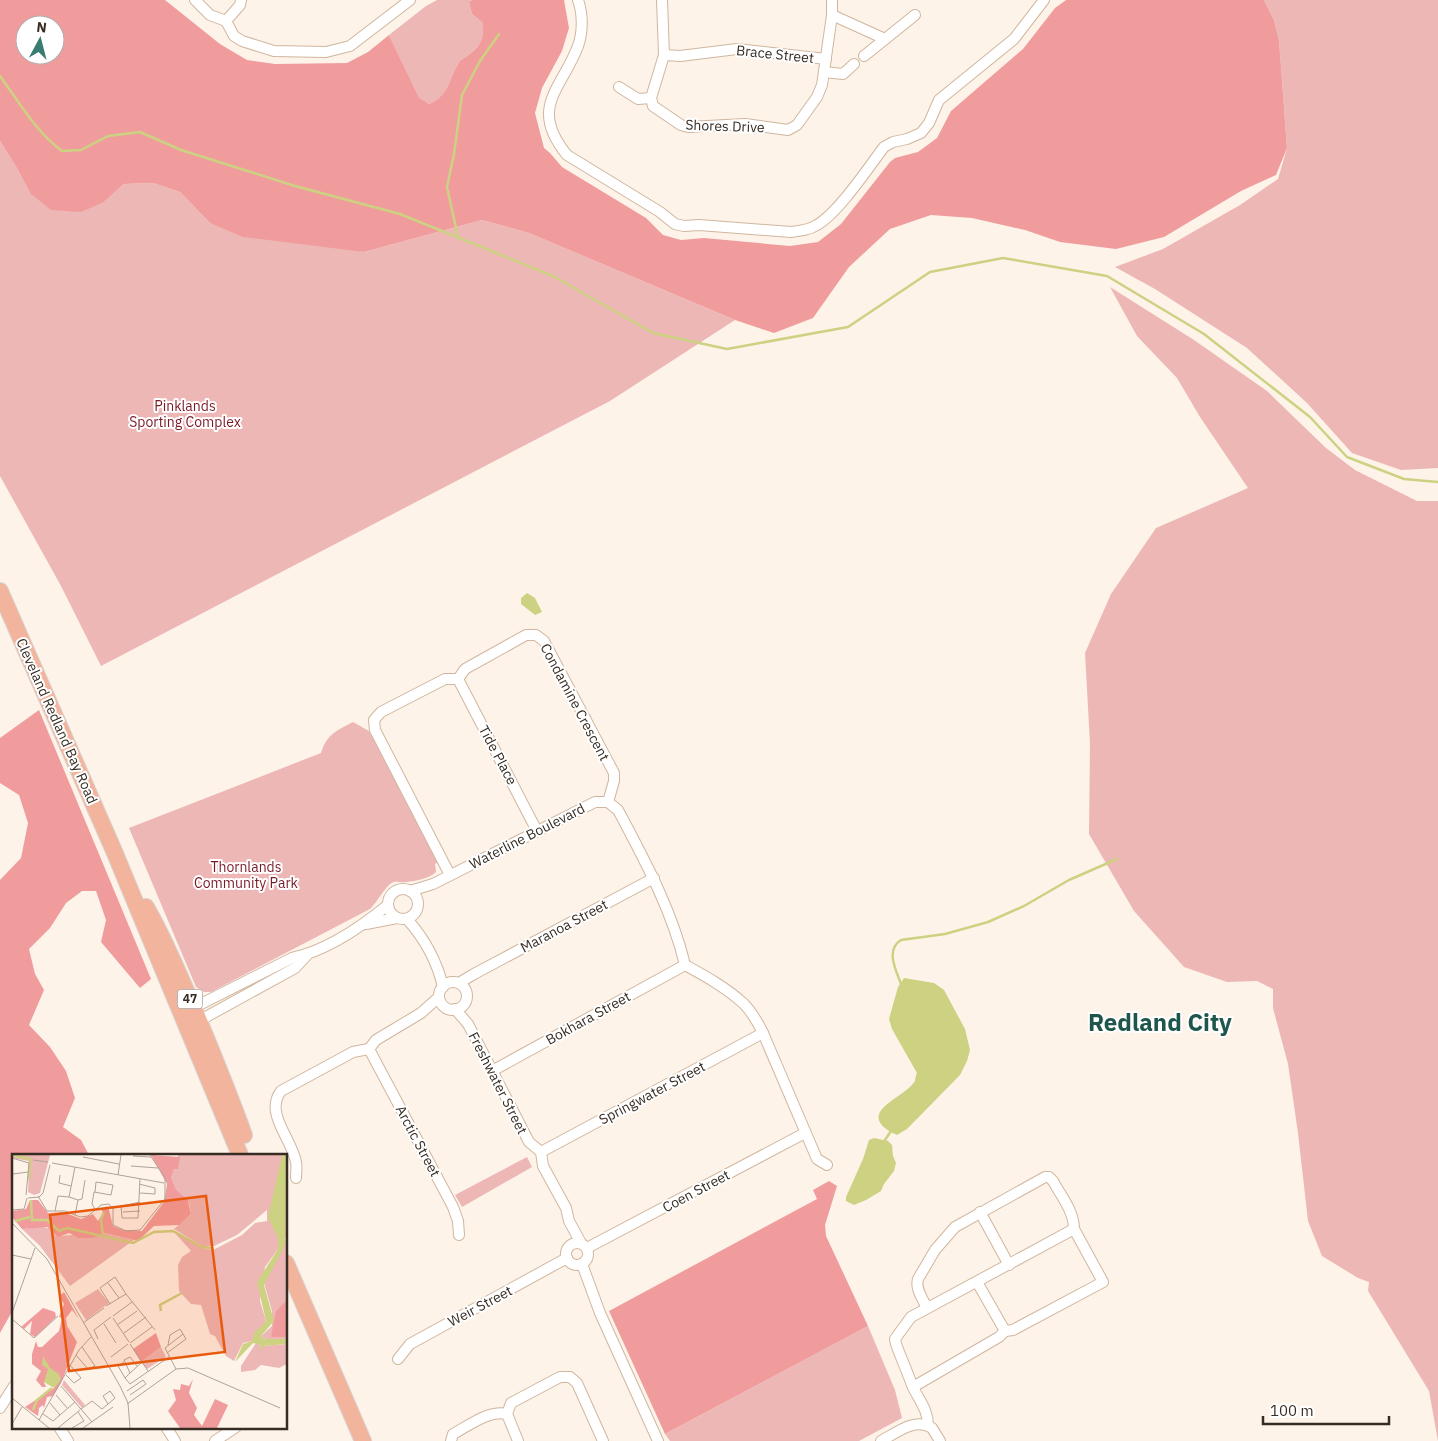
<svg xmlns="http://www.w3.org/2000/svg" width="1438" height="1441" viewBox="0 0 1438 1441" font-family="'IBM Plex Sans',sans-serif">
	<style>
		.green { fill: #edb7b6 }
		.forest { fill: #f09c9d; fill-rule: evenodd }
		.water { fill: #cdd182 }
		.lines { fill: none; stroke-linecap: round; stroke-linejoin: round }
		.stream { stroke: #cdd182; stroke-width: 2.5 }
		.minor-casing { stroke: #d0b69e; stroke-width: 12 }
		.trunk-casing { stroke: #d7d5d3; stroke-width: 18 }
		.minor { stroke: #fff; stroke-width: 10 }
		.trunk { stroke: #f2b49c; stroke-width: 16 }
		.labels { text-anchor: middle; stroke-width: 4; stroke-linejoin: round; paint-order: stroke }
		.shield { fill: #fff; stroke: #726b65; stroke-width: 1 }
		.shield-label { font-size: 12px; font-weight: bold; fill: #362c23 }
		.street-label { font-size: 14px; fill: #362c23; stroke: #fff }
		.park-label { font-size: 14px; fill: #7b1a27; stroke: #fff }
		.town-label { font-size: 24px; font-weight: bold; fill: #1f564c; stroke: #fff }
		.inset-river { fill: none; stroke: #cdd182; stroke-width: 2.5 }
		.inset-road { fill: none; stroke: #aea39a; stroke-width: 1 }
		.view { fill: #e8590c; fill-opacity: 0.15; stroke: #e8590c; stroke-width: 2.5 }
		.inset-edge { fill: none; stroke: #362c23; stroke-width: 2.5 }
	</style>
	<rect width="100%" height="100%" fill="#fef3e9"/>
	<!-- green -->
	<g class="green">
		<path d="M 437,0 L 472,0 L 469,2 L 472,14 L 483,23 C 484,39 480,47 467,56 C 463,59 459,60 458,64 C 448,81 451,95 429,104 L 419,99 L 389,35 L 426,6 Z"/>
		<path d="M 1264,0 L 1438,0 L 1438,468 L 1401,470 L 1352,453 L 1307,403 L 1247,348 L 1155,289 L 1115,267 L 1163,249 L 1240,205 L 1278,179 L 1287,148 L 1279,40 L 1274,20 Z"/>
		<path d="M 0,141 L 18,170 L 30,193 L 104,202 L 124,184 L 153,183 L 180,192 L 210,223 L 364,252 L 482,220 L 529,233 L 735,320 L 610,401 L 101,666 L 61,586 L 0,476 Z"/>
		<path d="M 1110,287 L 1194,340 L 1267,391 L 1326,448 L 1355,470 L 1417,501 L 1438,501 L 1438,1441 L 1429,1391 L 1368,1291 L 1369,1282 L 1358,1278 L 1322,1256 L 1308,1221 L 1298,1133 L 1288,1064 L 1273,1008 L 1273,989 L 1257,981 L 1227,982 L 1184,967 L 1134,911 L 1089,834 L 1090,744 L 1085,653 L 1111,594 L 1156,528 L 1248,488 L 1200,417 L 1177,378 L 1137,336 Z"/>
		<path d="M 353,722 L 369,731 L 438,862 L 435,864 L 436,872 C 428,879 416,881 406,882 C 402,883 397,881 394,882 C 387,883 377,903 370,909 L 211,992 L 204,992 L 196,987 L 129,828 L 321,753 C 327,734 336,731 353,722 Z"/>
		<path d="M 527,1157 L 532,1167 L 462,1207 L 455,1195 Z"/>
		<path d="M 868,1326 L 895,1390 L 902,1418 L 859,1441 L 670,1441 L 665,1434 Z"/>
	</g>
	<!-- forest -->
	<g class="forest">
		<path d="M 0,0 L 165,0 L 220,44 L 247,60 L 275,64 L 347,63 L 368,52 L 389,35 L 419,98 L 429,104 C 450,95 448,81 458,64 C 459,60 463,59 467,56 C 480,47 484,39 483,23 L 472,14 L 469,2 L 472,0 L 564,0 L 569,28 L 562,51 L 542,88 L 535,113 L 544,148 L 550,153 L 562,167 L 646,218 L 663,235 L 681,240 L 704,238 L 790,246 L 818,242 L 841,224 L 890,162 L 895,158 L 918,152 L 937,138 L 951,111 L 1023,49 L 1055,8 L 1066,0 L 1264,0 L 1274,20 L 1279,40 L 1287,148 L 1276,175 L 1241,191 L 1164,237 L 1116,249 L 1060,242 L 1025,230 L 972,218 L 931,215 L 890,229 L 849,267 L 813,318 L 774,333 L 735,320 L 529,233 L 482,220 L 364,252 L 243,237 L 210,223 L 180,192 L 153,183 L 124,184 L 104,202 L 81,212 L 51,210 L 30,193 L 18,170 L 0,141 ZM 25,25 L 55,25 L 55,55 L 25,55 Z"/>
		<path d="M 39,710 L 151,979 L 140,988 L 101,942 L 106,920 L 96,891 L 82,891 L 66,903 L 50,928 L 29,949 L 35,974 L 44,990 L 29,1025 L 50,1047 L 66,1071 L 75,1098 L 63,1127 L 81,1140 L 89,1155 L 14,1155 L 14,1308 L 0,1333 L 0,880 L 21,858 L 28,823 L 19,795 L 0,783 L 0,738 Z"/>
		<path d="M 829,1181 L 837,1186 L 825,1225 L 826,1236 L 868,1326 L 665,1434 L 609,1311 L 817,1199 L 813,1190 Z"/>
	</g>
	<!-- water -->
	<g class="water">
		<path d="M 527,593 L 535,598 L 542,612 L 535,615 L 521,604 L 521,598 Z"/>
		<path d="M 904,978 L 934,983 L 944,990 L 965,1029 L 970,1050 L 967,1061 L 960,1075 L 907,1129 L 897,1135 C 851,1113 904,1099 915,1081 C 915,1080 916,1074 917,1073 L 892,1029 L 889,1019 L 898,987 Z"/>
		<path d="M 874,1138 L 888,1141 L 892,1145 L 893,1156 L 896,1163 L 894,1171 L 884,1184 L 881,1191 L 866,1200 L 854,1205 L 846,1201 L 846,1197 L 863,1159 L 869,1140 Z"/>
	</g>
	<g class="lines">
		<!-- stream -->
		<g class="stream">
			<path d="M 0,76 C 19,102 36,132 62,151 L 81,150 L 108,136 L 140,132 L 181,150 L 295,186 L 400,214 L 553,276 L 653,333 L 727,349 L 848,327 L 930,272 L 1003,258 L 1107,276 L 1204,334 L 1310,417 L 1347,457 L 1404,479 L 1438,482"/>
			<path d="M 458,237 L 447,187 L 454,154 L 462,95 L 480,61 L 499,34"/>
			<path d="M 901,984 C 896,970 885,950 901,940 L 945,934 L 988,922 L 1024,906 L 1069,880 L 1117,859"/>
			<path d="M 885,1140 L 891,1131"/>
		</g>
		<defs>
			<g id="minor">
				<path d="M 195,0 L 210,15 L 226,21 L 234,36 L 242,41 L 274,51 L 326,52 L 350,46 L 410,0"/>
				<path d="M 578,0 C 583,14 583,32 578,46 C 562,89 528,107 567,155 L 660,212 L 675,224 L 684,226 L 699,225 L 791,232 C 800,231 809,230 817,225 C 839,212 868,168 884,147 L 893,142 L 907,139 L 921,133 L 929,123 L 939,100 L 1014,39 L 1044,0"/>
				<path d="M 662,0 L 664,55 L 651,98 L 653,106 L 681,125 L 688,127 L 745,124 L 788,130 L 797,125 L 817,97 L 822,85 L 832,15 L 832,0"/>
				<path d="M 832,15 L 885,39"/>
				<path d="M 226,21 L 240,5 L 241,0"/>
				<path d="M 664,55 L 680,56 L 737,49 L 826,59"/>
				<path d="M 864,56 L 915,15"/>
				<path d="M 824,72 L 843,74 L 854,64"/>
				<path d="M 619,87 L 638,99 L 651,98"/>
				<path d="M 458,679 L 537,831"/>
				<path d="M 450,875 L 375,730 L 374,720 L 381,712 L 445,679 L 458,679 L 465,669 L 526,635 L 536,635 L 544,641 L 614,773 L 614,781 L 608,802"/>
				<circle cx="403" cy="904" r="15"/>
				<path d="M 410,891 L 433,884 L 595,802 L 608,802 L 618,810 C 644,859 672,910 685,965 C 705,976 727,988 744,1004 C 752,1012 758,1023 763,1033 L 817,1159 L 827,1165"/>
				<path d="M 407,919 C 424,938 437,961 443,987"/>
				<path d="M 366,924 L 397,918"/>
				<circle cx="453" cy="996" r="14"/>
				<path d="M 459,983 L 474,974 L 654,878"/>
				<path d="M 455,1009 L 468,1024 L 529,1142 L 541,1152 L 543,1166 L 566,1208 L 569,1221 L 581,1243"/>
				<path d="M 189,1010 L 292,958 C 326,951 361,927 388,905"/>
				<path d="M 195,1023 L 295,968 L 307,955"/>
				<path d="M 369,1049 L 453,1207 L 458,1221 L 459,1235"/>
				<path d="M 492,1071 L 685,965"/>
				<path d="M 541,1152 L 763,1033"/>
				<path d="M 296,1178 C 296,1173 297,1167 296,1162 C 292,1139 264,1113 281,1091 L 353,1052 L 369,1049 L 376,1040 L 421,1013 L 439,997"/>
				<path d="M 980,1212 L 1009,1265"/>
				<circle cx="577" cy="1254" r="11"/>
				<path d="M 587,1248 L 805,1133"/>
				<path d="M 582,1264 L 600,1313 L 658,1441"/>
				<path d="M 977,1282 L 1005,1331"/>
				<path d="M 398,1359 L 410,1344 L 567,1258"/>
				<path d="M 913,1387 L 999,1337 L 1005,1331 L 1013,1330 L 1103,1282 L 1074,1229 C 1074,1211 1061,1196 1053,1181 L 1049,1177 L 1045,1177 L 955,1227 L 935,1250 L 918,1279 C 915,1289 923,1299 927,1308"/>
				<path d="M 0,1408 L 14,1386"/>
				<path d="M 928,1425 C 928,1409 918,1399 912,1385 C 907,1371 901,1358 896,1344 L 895,1339 L 911,1317 L 1074,1229"/>
				<path d="M 59,1427 L 68,1441"/>
				<path d="M 166,1427 L 175,1441"/>
				<path d="M 215,1441 L 236,1427"/>
				<path d="M 451,1441 L 453,1434 C 470,1425 488,1410 507,1414"/>
				<path d="M 518,1441 L 507,1414 L 511,1403 L 560,1377 L 570,1377 L 577,1383 L 603,1441"/>
				<path d="M 881,1441 C 896,1433 915,1417 932,1428 L 940,1441"/>
			</g>
			<g id="trunk">
				<path d="M 0,591 L 114,851 L 240,1155"/>
				<path d="M 146,907 C 163,936 175,966 189,997 C 208,1042 227,1088 244,1135"/>
				<path d="M 286,1263 L 363,1441"/>
			</g>
		</defs>
		<!-- minor casing -->
		<use href="#minor" class="minor-casing"/>
		<!-- trunk casing -->
		<use href="#trunk" class="trunk-casing"/>
		<!-- minor -->
		<use href="#minor" class="minor"/>
		<!-- trunk -->
		<use href="#trunk" class="trunk"/>
	</g>
	<g class="labels">
		<!-- shield labels -->
		<rect class="shield" x="177.5" y="989.5" width="25" height="19" rx="4"/>
		<g class="shield-label">
			<text x="190" y="1003">47</text>
		</g>
		<!-- street labels -->
		<g class="street-label">
			<text transform="translate(775 54) rotate(6)" y="5">Brace Street</text>
			<text transform="translate(725 126) rotate(2)" y="5">Shores Drive</text>
			<text transform="translate(575 702) rotate(62)" y="5">Condamine Crescent</text>
			<text transform="translate(57 721) rotate(66)" y="5">Cleveland Redland Bay Road</text>
			<text transform="translate(498 755) rotate(62)" y="5">Tide Place</text>
			<text transform="translate(527 836) rotate(-27)" y="5">Waterline Boulevard</text>
			<text transform="translate(564 926) rotate(-28)" y="5">Maranoa Street</text>
			<text transform="translate(588 1018) rotate(-29)" y="5">Bokhara Street</text>
			<text transform="translate(498 1083) rotate(63)" y="5">Freshwater Street</text>
			<text transform="translate(652 1093) rotate(-28)" y="5">Springwater Street</text>
			<text transform="translate(418 1141) rotate(62)" y="5">Arctic Street</text>
			<text transform="translate(696 1191) rotate(-28)" y="5">Coen Street</text>
			<text transform="translate(480 1306) rotate(-28)" y="5">Weir Street</text>
		</g>
		<!-- park labels -->
		<g class="park-label">
			<text x="185" y="411">Pinklands<tspan x="185" dy="16">Sporting Complex</tspan></text>
			<text x="246" y="872">Thornlands<tspan x="246" dy="16">Community Park</tspan></text>
		</g>
		<!-- town labels -->
		<g class="town-label">
			<text x="1160" y="1031">Redland City</text>
		</g>
	</g>
	<!-- overview -->
	<g transform="translate(12 1154)">
		<rect width="275" height="275" fill="#fef3e9"/>
		<path d="M 0,1 L 38,1 L 28,39 L 22,41 L 16,38 L 17,7 L 0,4 ZM 166,1 L 275,1 L 275,185 L 253,185 L 249,182 L 260,172 L 260,157 L 252,129 L 274,85 L 266,84 L 266,95 L 253,113 L 248,147 L 254,167 L 240,187 L 231,189 L 222,207 L 214,202 L 203,182 L 198,180 L 189,151 L 179,150 L 167,137 L 166,111 L 170,103 L 179,97 L 162,78 L 191,94 L 201,96 L 230,81 L 243,69 L 255,67 L 255,56 L 225,81 L 202,92 L 190,92 L 162,75 L 179,60 L 177,49 L 164,35 L 159,23 L 160,16 L 166,14 ZM 28,72 L 38,75 L 44,82 L 93,79 L 122,86 L 58,132 L 28,92 L 10,75 ZM 86,135 L 97,149 L 74,166 L 63,149 ZM 244,189 L 249,191 L 247,195 L 250,192 L 275,190 L 275,210 L 267,214 L 249,211 L 243,216 L 229,218 L 229,212 ZM 149,193 L 154,203 L 135,215 L 129,208 ZM 52,226 L 73,251 L 70,254 L 50,231 Z" fill="#edb7b6"/>
		<path d="M 139,1 L 168,3 L 166,15 L 162,15 L 159,23 L 164,35 L 176,47 L 179,60 L 167,71 L 142,72 L 126,87 L 93,79 L 81,84 L 67,84 L 57,79 L 46,83 L 35,73 L 10,75 L 0,63 L 0,57 L 14,55 L 18,46 L 26,46 L 36,59 L 51,58 L 69,65 L 81,60 L 86,67 L 91,59 L 89,55 L 96,52 L 101,72 L 111,76 L 130,77 L 152,48 L 155,30 ZM 52,138 L 67,165 L 60,156 L 54,164 L 55,172 L 65,188 L 49,229 L 41,242 L 35,243 L 32,254 L 31,251 L 27,254 L 26,262 L 13,253 L 42,234 L 48,225 L 47,222 L 32,228 L 34,233 L 30,233 L 24,226 L 29,217 L 20,210 L 20,200 L 24,187 L 26,193 L 30,193 L 47,177 L 50,164 L 47,163 L 52,150 L 47,142 ZM 275,146 L 275,183 L 259,183 L 264,157 ZM 31,154 L 43,158 L 44,163 L 23,183 L 18,180 L 20,167 L 12,175 L 9,173 ZM 144,179 L 149,193 L 129,208 L 121,195 ZM 181,225 L 177,239 L 185,254 L 182,261 L 190,272 L 203,245 L 216,251 L 205,274 L 168,274 L 156,257 L 164,246 L 161,235 L 168,236 L 169,230 L 177,232 Z" fill="#f09c9d"/>
		<path d="M 270,1 L 275,1 L 273,91 L 252,131 L 262,167 L 249,182 L 253,185 L 275,185 L 275,190 L 251,192 L 250,194 L 246,195 L 249,191 L 241,189 L 223,208 L 231,190 L 240,187 L 242,179 L 254,167 L 245,128 L 266,95 L 266,84 L 256,63 ZM 31,202 L 38,214 L 47,220 L 48,227 L 42,234 L 32,228 L 36,215 L 30,211 Z" fill="#cdd182"/>
		<path class="inset-river" d="M 0,1 L 18,5 L 17,25M 19,46 L 20,66 L 35,66 L 47,77 L 55,74 L 121,89 L 142,78 L 161,77 L 190,93 L 200,94M 3,67 L 18,63M 91,81 L 89,66 L 92,58M 149,157 L 148,151 L 170,139M 21,256 L 25,246 L 40,234"/>
		<path class="inset-road" d="M 121,2 L 139,3M 71,3 L 107,10M 0,4 L 17,9 L 14,41M 21,6 L 36,8M 40,9 L 152,29M 119,12 L 146,14M 1,20 L 16,18M 48,21 L 47,29 L 59,32M 106,21 L 109,1M 127,30 L 143,34 L 143,40 L 128,39M 26,42 L 35,57 L 53,57 L 68,63 L 76,62 L 89,51 L 97,50 L 101,55 L 101,71 L 114,77 L 128,76 L 153,45 L 153,24 L 138,1M 57,43 L 63,13M 16,44 L 27,43 L 31,39 L 38,11M 66,46 L 70,45 L 73,26M 109,51 L 110,64 L 126,64 L 128,25M 101,54 L 128,48M 83,55 L 80,50 L 82,38 L 99,41 L 101,31 L 84,28 L 83,38M 0,56 L 12,55 L 15,44M 43,57 L 46,42 L 57,43 L 66,46 L 63,61M 111,58 L 128,57M 0,69 L 35,105 L 108,232 L 116,249 L 118,274M 0,101 L 19,105M 96,129 L 107,144M 98,150 L 88,134 L 103,123 L 114,140M 94,152 L 114,140 L 143,176M 0,159 L 23,94M 101,162 L 120,148M 101,164 L 117,188M 0,165 L 22,184 L 46,162M 71,169 L 92,154M 92,170 L 104,189M 105,171 L 125,157M 112,179 L 134,163M 86,185 L 82,176 L 99,163M 118,189 L 140,173M 118,190 L 136,217M 155,199 L 174,185 L 168,175 L 158,181 L 156,191M 64,201 L 76,215 L 83,212 L 70,193M 99,203 L 116,190M 112,208 L 106,212 L 113,224 L 118,219M 125,212 L 118,203 L 112,206 L 118,219 L 129,209M 164,215 L 153,194 L 171,180M 54,221 L 62,229 L 69,224 L 58,211M 113,224 L 118,230 L 157,203M 49,232 L 80,268M 115,237 L 131,226 L 134,230 L 118,241M 44,241 L 56,255M 0,244 L 37,274M 38,249 L 48,261M 115,250 L 164,215 L 176,214 L 268,254M 69,255 L 80,247 L 90,255 L 102,245 L 103,244 L 98,237 L 91,242 L 96,250M 31,260 L 41,267 L 63,248M 27,266 L 67,196 L 79,183M 0,270 L 10,253M 46,274 L 68,256M 60,274 L 72,267 L 66,258M 71,274 L 101,253"/>
		<path class="view" d="M 194,42 L 213,198 L 57,217 L 38,61 Z"/>
		<rect width="275" height="275" class="inset-edge"/>
	</g>
	<!-- north arrow -->
	<g transform="translate(40 40) rotate(7)"><circle r="24" fill="#ffffff" stroke="#afaba7"/>
	<path d="M0-4L9 19L0 12L-9 19Z" fill="#397d70"/>
	<text y="-8" font-size="14" font-weight="bold" text-anchor="middle" fill="#362c23">N</text>
	</g>
	<!-- scale -->
	<path d="M1263 1416v8h126v-8" fill="none" stroke="#362c23" stroke-width="2.5"/>
	<text x="1270" y="1416" font-size="15" fill="#362c23" stroke="#ffffff" stroke-width="4" paint-order="stroke">100 m</text>
</svg>
